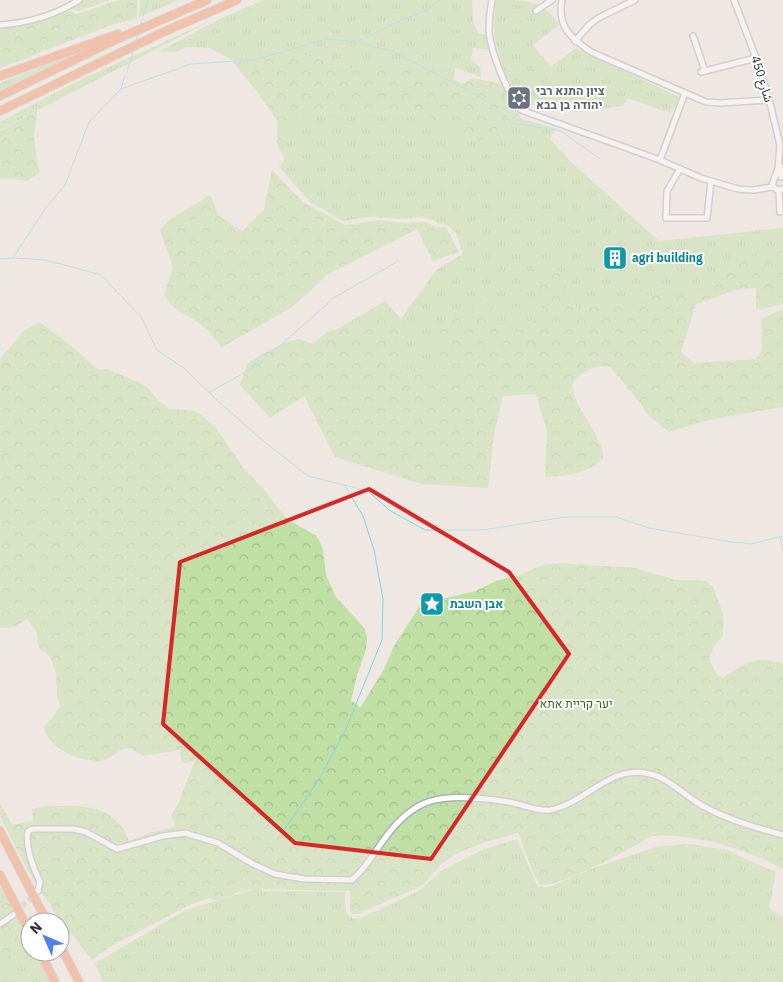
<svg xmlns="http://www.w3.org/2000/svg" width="783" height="982" viewBox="0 0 783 982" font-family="'IBM Plex Sans','Noto Sans Arabic',Heebo,sans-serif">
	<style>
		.grass { fill: url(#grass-tufts) }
		.forest { fill: url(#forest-crowns) }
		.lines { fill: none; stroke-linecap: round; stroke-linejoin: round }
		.stream { stroke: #7fd7e6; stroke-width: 1 }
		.minor-tunnel { stroke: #c8c2be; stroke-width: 5; stroke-dasharray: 5 2.5; stroke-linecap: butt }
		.minor-casing { stroke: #aeb1b9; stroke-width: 8 }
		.highway-casing { stroke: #c4c4c4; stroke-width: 10 }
		.minor { stroke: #fff; stroke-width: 5 }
		.highway { stroke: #f29469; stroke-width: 8 }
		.marked { fill: none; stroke: #d62828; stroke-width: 4; stroke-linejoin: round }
		.labels { text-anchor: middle; stroke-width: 4; stroke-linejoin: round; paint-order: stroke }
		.street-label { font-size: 12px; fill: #2e2e2e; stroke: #fff }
		.worship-label { font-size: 12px; font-weight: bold; fill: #5b616d; stroke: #fff; text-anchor: start }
		.culture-label { font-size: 12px; font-weight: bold; fill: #0d838f; stroke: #fff; text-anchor: start }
		.park-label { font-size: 12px; fill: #386722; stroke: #fff }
	</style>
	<defs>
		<pattern id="grass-tufts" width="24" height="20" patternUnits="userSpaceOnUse" patternTransform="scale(1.25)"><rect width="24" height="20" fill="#bfdfa4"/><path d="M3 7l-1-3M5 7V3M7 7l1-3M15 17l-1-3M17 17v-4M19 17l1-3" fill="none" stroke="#a4c08e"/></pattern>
		<pattern id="forest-crowns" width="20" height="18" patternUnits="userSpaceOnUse" patternTransform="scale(1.25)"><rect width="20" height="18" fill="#bfdfa4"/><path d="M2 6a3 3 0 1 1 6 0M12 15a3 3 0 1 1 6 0" fill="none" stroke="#a4c08e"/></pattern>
	</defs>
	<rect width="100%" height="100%" fill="#eee7e2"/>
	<!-- grass -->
	<g class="grass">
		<path d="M 84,0 L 110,0 L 79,11 L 71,9 Z"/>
		<path d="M 140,0 L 179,0 L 139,17 Z"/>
		<path d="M 264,0 L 472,0 L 473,22 L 479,34 L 488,34 L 491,50 L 473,48 L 471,59 L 480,67 L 481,77 L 455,68 L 447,64 L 355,69 L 304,55 L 266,50 L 230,59 L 210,48 L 186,47 L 177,52 L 158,52 L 222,18 Z"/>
		<path d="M 496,0 C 526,0 543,0 559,25 L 533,45 L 551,67 L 576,48 L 681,98 L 670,113 L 628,98 L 623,106 L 577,112 L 533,105 L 515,91 L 503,70 L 495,40 L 494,20 Z"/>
		<path d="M 212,20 L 0,130 L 0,122 L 72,84 Z"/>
		<path d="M 86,49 L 0,91 L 0,83 Z"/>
		<path d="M 513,107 L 522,119 L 555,128 L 550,139 L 571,162 L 659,241 L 783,228 L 783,249 L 748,258 L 711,283 L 692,288 L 667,290 L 651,295 L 621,307 L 610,303 L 578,311 L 557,268 L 545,310 L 520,330 L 503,332 L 487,299 L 476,308 L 435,372 L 417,372 L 401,368 L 399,346 L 401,319 L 436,270 L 463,254 L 456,233 L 447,225 L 438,224 L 434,220 L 419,217 L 402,219 L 369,217 L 343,221 L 310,202 L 279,167 L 285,159 L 277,144 C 285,135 293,122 304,117 C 324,109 398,112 420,116 C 435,119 452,130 463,141 L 490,139 Z"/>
		<path d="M 517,839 L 537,885 L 544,887 L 552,886 L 588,870 L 659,846 L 690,844 L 727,850 L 770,870 L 776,871 L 769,908 L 783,917 L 783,982 L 103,982 L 95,963 L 186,910 L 258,888 L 263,891 L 345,892 L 346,913 L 354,919 L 363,917 L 419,891 L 440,872 L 456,863 L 482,850 Z"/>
		<path d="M 0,887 L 30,943 L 30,952 L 35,952 L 51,982 L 0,982 Z"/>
	</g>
	<!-- forest -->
	<g class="forest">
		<path d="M 120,0 L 137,0 L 137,18 L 114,24 L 0,68 L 0,30 L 67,10 L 77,14 Z"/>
		<path d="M 266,50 L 304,55 L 355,69 L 447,64 L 455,68 L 454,79 L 462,84 L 473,78 L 501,84 L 513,107 L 491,139 L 463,141 C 452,130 435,119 420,116 C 397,112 324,109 304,117 C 293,122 285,135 277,144 L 278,122 L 256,90 L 230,59 Z"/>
		<path d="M 37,110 C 37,119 35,126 34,135 C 34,141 38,166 40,172 L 27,181 L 16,179 L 0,179 L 0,131 Z"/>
		<path d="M 272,170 L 303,202 L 345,225 L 379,220 L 405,223 L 426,222 L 437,227 L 446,227 L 459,252 L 433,261 L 417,229 L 327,275 L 291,308 L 222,347 C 216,341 210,332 203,326 C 188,314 174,314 164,294 L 173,267 L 160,230 L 169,220 L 210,195 L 218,215 L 242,231 L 264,209 Z"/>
		<path d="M 783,249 L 783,304 L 756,310 L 756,288 L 739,289 L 696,304 L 681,352 L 694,363 L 756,359 L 762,350 L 761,319 L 783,309 L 783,407 L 709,420 L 669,432 L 648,415 L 642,405 L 610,367 C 597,362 579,373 572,385 C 573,391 575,398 578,404 C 584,416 605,445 603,458 C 590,474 564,476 545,477 L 547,431 L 536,394 L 503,396 L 494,434 L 488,488 L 421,484 L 335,457 L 304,396 L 270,418 L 240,385 L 247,364 L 264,353 L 289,341 L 299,339 L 311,344 L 331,330 L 334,331 L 385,301 L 401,319 L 399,346 L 401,367 L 417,372 L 434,372 L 438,327 L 476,308 L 488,299 L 503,332 L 520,330 L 545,310 L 534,283 L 557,268 L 578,311 L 610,303 L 621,307 L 651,295 L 667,290 L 692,288 L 711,283 L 748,258 Z"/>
		<path d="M 40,322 L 81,354 L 98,370 L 107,369 L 138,382 L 147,387 L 159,401 L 169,409 L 191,410 L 200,414 L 216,428 L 245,470 L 263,488 L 272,501 L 290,521 L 315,535 L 319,540 L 323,549 L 326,575 L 336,597 L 365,629 L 367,638 L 366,649 L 356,679 L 351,701 L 356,703 L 360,708 L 384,669 L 394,646 L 419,607 L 424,603 L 476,591 L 496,581 L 519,575 L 540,566 L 558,563 L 635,568 L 676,580 L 706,581 L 713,587 L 723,613 L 723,636 L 714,646 L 709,659 L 716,674 L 723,678 C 734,670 749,659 763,660 C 770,660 777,662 783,664 L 783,869 C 749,850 691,832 652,836 C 631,848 563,886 541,885 C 531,874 525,847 518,833 L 482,843 L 458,853 L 442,863 L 423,885 L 358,914 L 352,914 L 350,911 L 350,891 L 253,889 L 238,892 L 231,896 L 215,900 L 209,898 L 187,906 L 108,948 L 92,960 L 74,937 L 60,925 L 50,903 L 44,897 L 27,869 L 0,816 L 0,803 L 12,825 L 33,821 L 32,809 C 42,806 52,806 63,806 C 92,805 118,810 129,841 L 152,832 L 176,827 L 171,815 L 178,804 L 195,761 L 184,763 L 181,760 L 180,750 L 143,756 C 138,754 134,749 129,748 C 119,748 114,757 105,760 C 86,765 48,749 44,728 L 61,706 L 57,696 L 56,674 L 53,664 L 50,657 L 39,648 L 36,632 L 27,619 L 15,627 L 0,628 L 0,359 L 25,330 Z"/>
		<path d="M 0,889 L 18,910 C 11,927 11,929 22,944 L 9,955 L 0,982 Z"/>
	</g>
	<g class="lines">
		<!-- stream -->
		<g class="stream">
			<path d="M 141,24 L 148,0"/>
			<path d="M 136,40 L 138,34"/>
			<path d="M 358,41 L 405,19 L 428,10 L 440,0"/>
			<path d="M 127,72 L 133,51"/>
			<path d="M 121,89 L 125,76"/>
			<path d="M 13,258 L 45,209 L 65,185 L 89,122 L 121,89 L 191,64 L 254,60 L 327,39 L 358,42 L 394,52 L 479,96 L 512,123 L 561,131 L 600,159"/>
			<path d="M 0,259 L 13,258 L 46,260 L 101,275 L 141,317 L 157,350 L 185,369 L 219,402 L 261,439 L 308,476 L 368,491 L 389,510 L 425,530 L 483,530 L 565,517 L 616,517 L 649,528 L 732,542 L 751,544 L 783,536"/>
			<path d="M 210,392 L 258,365 L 335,297 L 397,262"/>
			<path d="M 780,537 L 783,551"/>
			<path d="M 284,830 L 318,781 L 345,731 L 382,640 L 383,599 L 374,550 L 363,516 L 345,486"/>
		</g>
		<!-- minor-tunnel -->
		<path class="minor-tunnel" d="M 17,911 L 34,895"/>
		<defs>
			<g id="minor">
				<path d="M 492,0 C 490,10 489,20 489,31 C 491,54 507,92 521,110 L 660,160 L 701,178 L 738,189 L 753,190 L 773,187"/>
				<path d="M 562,0 C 557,27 571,38 591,52 L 706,102 L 720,103 L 769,100"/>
				<path d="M 734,0 L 756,58 L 768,95 L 780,145 L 778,169 L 772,185 L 777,190 L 783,189"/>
				<path d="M 536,11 L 552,0"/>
				<path d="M 0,25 C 28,23 56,15 79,0"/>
				<path d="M 693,36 L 705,71"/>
				<path d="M 575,41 L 590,24 L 600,17 L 635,0"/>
				<path d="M 701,72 L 756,58"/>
				<path d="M 660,160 L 685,93"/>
				<path d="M 780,166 L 781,177"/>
				<path d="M 680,169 L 667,191 L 666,218 L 707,218 L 711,181"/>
				<path d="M 779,190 L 780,212"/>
				<path d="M 38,891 L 40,882 C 33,866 25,849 28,831 L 33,829 L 74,829 L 86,832 L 117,849 L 163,836 L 185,833 L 218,843 L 253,864 L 275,874 L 304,879 L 352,880 C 366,868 374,853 385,838 C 414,798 439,794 487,799 C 495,800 505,801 513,803 C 524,805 539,812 550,810 C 585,804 611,763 650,774 C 668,778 683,794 698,803 C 724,819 754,827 783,835"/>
				<path d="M 0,924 L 13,915"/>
			</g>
			<g id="highway">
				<path d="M 0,76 L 118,34"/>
				<path d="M 0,96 L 115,40 L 207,0"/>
				<path d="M 0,111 L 161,33 L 237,0"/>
				<path d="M 0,831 L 47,922"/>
				<path d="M 0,875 L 30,933"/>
				<path d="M 60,945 L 79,982"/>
				<path d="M 40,952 L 55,982"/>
			</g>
		</defs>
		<!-- minor casing -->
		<use href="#minor" class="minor-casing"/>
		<!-- highway casing -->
		<use href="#highway" class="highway-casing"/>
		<!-- minor -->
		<use href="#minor" class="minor"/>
		<!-- highway -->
		<use href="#highway" class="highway"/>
	</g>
	<!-- marked area -->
	<path d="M0 0H783V982H0ZM 369,489 L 509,572 L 569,654 L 431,859 L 295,843 L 163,724 L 180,562 Z" fill="#eee7e2" fill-opacity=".55" fill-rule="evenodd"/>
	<path class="marked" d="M 369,489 L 509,572 L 569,654 L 431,859 L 295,843 L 163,724 L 180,562 Z"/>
	<!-- icons -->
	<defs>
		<symbol id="synagogue-square" viewBox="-11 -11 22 22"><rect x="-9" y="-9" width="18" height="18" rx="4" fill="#6b7280" stroke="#fff"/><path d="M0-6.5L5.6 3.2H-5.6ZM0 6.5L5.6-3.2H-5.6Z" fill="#fff"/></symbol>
		<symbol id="building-square" viewBox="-11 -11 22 22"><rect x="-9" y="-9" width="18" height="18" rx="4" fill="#0f9aa8" stroke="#fff"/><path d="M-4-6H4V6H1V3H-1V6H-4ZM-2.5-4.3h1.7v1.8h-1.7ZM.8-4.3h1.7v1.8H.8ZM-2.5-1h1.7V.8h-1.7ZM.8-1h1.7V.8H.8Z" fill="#fff"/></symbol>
		<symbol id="sight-square" viewBox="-11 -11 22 22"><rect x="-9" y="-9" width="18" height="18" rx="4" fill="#0f9aa8" stroke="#fff"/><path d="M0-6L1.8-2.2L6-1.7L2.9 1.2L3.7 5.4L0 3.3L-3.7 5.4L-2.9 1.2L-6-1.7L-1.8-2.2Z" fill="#fff"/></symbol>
	</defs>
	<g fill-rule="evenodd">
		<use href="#synagogue-square" x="505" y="84" width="28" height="28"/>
		<use href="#building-square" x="601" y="244" width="28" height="28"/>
		<use href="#sight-square" x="418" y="590" width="28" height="28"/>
	</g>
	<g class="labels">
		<!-- street labels -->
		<g class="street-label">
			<text transform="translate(762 79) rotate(73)" y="4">شارع 450</text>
		</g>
		<!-- worship labels -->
		<g class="worship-label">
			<text x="536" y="95">ציון התנא רבי<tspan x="536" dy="14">יהודה בן בבא</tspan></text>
		</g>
		<!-- culture labels -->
		<g class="culture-label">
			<text x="632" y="262">agri building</text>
			<text x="450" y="608">אבן השבת</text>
		</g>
		<!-- park labels -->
		<g class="park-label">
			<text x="576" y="708">יער קריית אתא</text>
		</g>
	</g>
	<!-- north arrow -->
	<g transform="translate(45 937) rotate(315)"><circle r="24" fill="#ffffff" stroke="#ababab"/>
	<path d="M0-4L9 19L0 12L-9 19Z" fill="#5180ec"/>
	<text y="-8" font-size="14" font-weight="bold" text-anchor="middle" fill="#2e2e2e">N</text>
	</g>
</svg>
